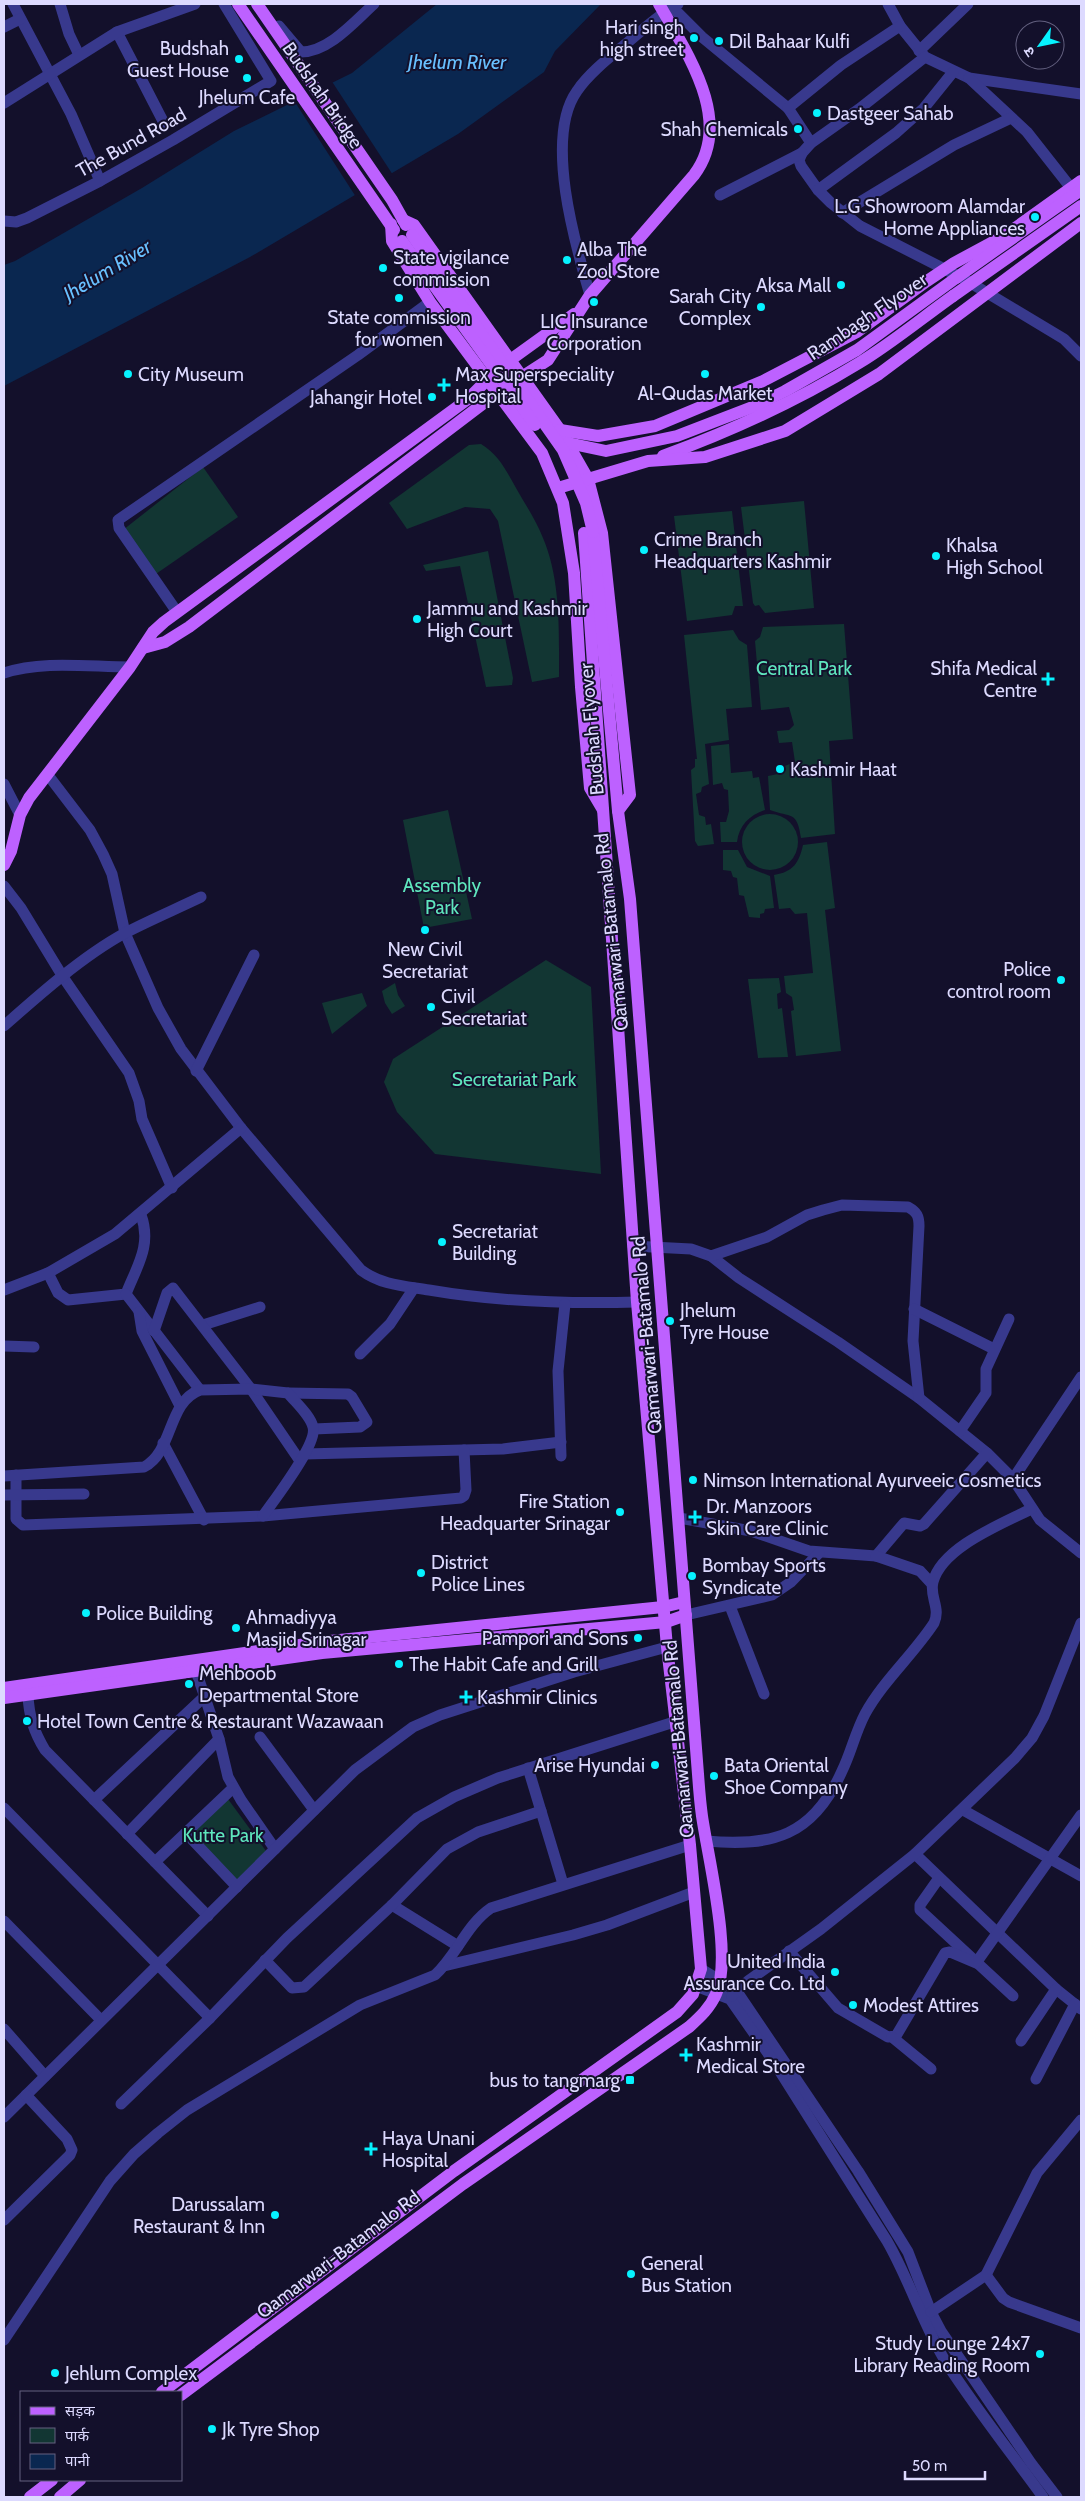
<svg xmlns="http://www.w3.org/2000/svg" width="1085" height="2501" viewBox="0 0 1085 2501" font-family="Cabin,'Noto Sans Devanagari',sans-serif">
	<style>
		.green { fill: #123633 }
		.water { fill: #0a2750 }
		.pier { fill: #13102b }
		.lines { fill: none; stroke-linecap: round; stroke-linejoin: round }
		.minor { stroke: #38398d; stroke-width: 11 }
		.major { stroke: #bd61ff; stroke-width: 12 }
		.major-bridge { stroke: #bd61ff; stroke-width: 12 }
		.poi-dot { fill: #06f2ff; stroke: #13102b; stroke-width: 2 }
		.labels { text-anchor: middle; stroke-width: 4; stroke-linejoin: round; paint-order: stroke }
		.poi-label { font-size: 19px; fill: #dddaff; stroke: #13102b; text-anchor: start }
		.street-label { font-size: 19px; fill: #dddaff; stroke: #13102b }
		.park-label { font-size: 19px; fill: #5fe6be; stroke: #13102b }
		.water-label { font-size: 20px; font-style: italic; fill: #68c0ff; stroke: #13102b }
	</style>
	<rect width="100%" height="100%" fill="#13102b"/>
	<!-- green -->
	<g class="green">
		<path d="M 481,444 C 498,454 506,470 516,488 C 525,504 536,520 543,538 C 561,580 559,632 559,677 L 532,682 L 498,521 L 490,509 L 465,507 L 407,529 L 389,503 L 469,445 Z"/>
		<path d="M 203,467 L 238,517 L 153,576 L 123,530 Z"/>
		<path d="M 804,501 L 814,608 L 765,613 L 759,605 L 755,606 L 753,603 L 741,507 Z"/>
		<path d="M 732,511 L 743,606 L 735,606 L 732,615 L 687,621 L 674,516 Z"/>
		<path d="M 488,551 L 513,678 L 512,685 L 486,687 L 460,566 L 426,571 L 423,565 Z"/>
		<path d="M 844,624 L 853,739 L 829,741 L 835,834 L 801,838 C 797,810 791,818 770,810 L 768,776 L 778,774 L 777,769 L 795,762 L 792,742 L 779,743 L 777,731 L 789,730 L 794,725 L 789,707 L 761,710 L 755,641 L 760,637 L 763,627 Z"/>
		<path d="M 733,630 L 739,640 L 747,645 L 752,707 L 726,709 L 729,740 L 705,744 L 709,784 L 702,787 L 701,792 L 696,794 L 699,815 L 705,817 L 706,825 L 711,824 L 714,844 L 698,846 L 695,841 L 691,770 L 695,767 L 695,759 L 697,759 L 684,635 Z"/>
		<path d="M 729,744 L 731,773 L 752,771 L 753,778 L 759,777 L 765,810 C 750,815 739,825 737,842 L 721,842 L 720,822 L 726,822 L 729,811 L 728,790 L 724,789 L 722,783 L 713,785 L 711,746 Z"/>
		<path d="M 448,810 L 472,919 L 424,928 L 403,820 Z"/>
		<circle cx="770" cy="842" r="28"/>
		<path d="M 827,842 L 835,908 L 825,910 L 841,1051 L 796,1056 L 791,1011 L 794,1010 L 792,997 L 786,993 L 784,976 L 813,973 L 807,913 L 795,914 L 790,908 L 779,909 L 774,875 C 793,872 799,863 803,845 Z"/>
		<path d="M 723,850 L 738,850 L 747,867 L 770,876 L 774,908 L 765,909 L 764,913 L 760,914 L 760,918 L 749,917 L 744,896 L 739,895 L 737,878 L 733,877 L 731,871 L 723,870 Z"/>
		<path d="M 546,960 L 591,987 L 601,1174 L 435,1154 L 397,1112 L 384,1082 L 393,1059 Z"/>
		<path d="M 779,978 L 781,992 L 777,994 L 778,1009 L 782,1008 L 788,1057 L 758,1058 L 748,979 Z"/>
		<path d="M 395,983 L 398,995 L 405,1006 L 392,1014 L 385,1003 L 382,991 Z"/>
		<path d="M 362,993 L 367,1006 L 332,1034 L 322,1003 Z"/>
		<path d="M 225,1795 L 269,1855 L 237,1887 L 187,1833 Z"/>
	</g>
	<!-- water -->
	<path class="water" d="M 437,4 L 601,4 L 555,51 L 544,72 L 458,134 L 250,257 L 4,386 L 4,265 L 15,261 L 142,188 L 234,131 L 352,73 Z"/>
	<!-- pier -->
	<path class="pier" d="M 331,80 L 393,175 L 356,197 L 293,99 Z"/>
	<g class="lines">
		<!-- minor -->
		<g class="minor">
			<path d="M 13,4 L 71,114 L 100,181"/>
			<path d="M 60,4 L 69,34 L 79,55"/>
			<path d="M 888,4 L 900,26 L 925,57 L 969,78 L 1081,94"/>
			<path d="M 672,7 L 702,37 L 788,108 L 811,143"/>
			<path d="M 279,26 L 301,52 C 329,52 355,21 374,4"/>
			<path d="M 4,27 L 20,19"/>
			<path d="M 117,32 L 165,125"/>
			<path d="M 919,51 L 968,4"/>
			<path d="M 925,57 L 859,109 L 811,143 L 802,153 L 799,160 L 801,166 L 818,190 L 831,203 L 860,226 L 964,279 L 1064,339 L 1081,356"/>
			<path d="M 969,78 L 1027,132 L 1071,188"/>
			<path d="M 4,103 L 117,32 L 195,4"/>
			<path d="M 788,108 L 841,65 L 900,26"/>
			<path d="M 818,190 L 896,133 L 924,108 L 953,72"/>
			<path d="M 720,195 L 802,153"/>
			<path d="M 842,213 L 954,145 L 1011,118"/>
			<path d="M 4,221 L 16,222 L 27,218 L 100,181 L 173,140 L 271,81 L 224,4"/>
			<path d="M 590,295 C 575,244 544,137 577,91 C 589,73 610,57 627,43 C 643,30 659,14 678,4"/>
			<path d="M 177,612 L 119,528 L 118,520 L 358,355 L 430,302"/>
			<path d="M 4,673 C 42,660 90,667 130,667"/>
			<path d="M 48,775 L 90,830 L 103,854 L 112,874 L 125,933 L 158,1008 L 181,1049 L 241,1128 L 361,1270 C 381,1285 404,1286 429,1290 C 499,1302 566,1304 637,1302"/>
			<path d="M 4,784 L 20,815"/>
			<path d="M 4,886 L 21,908 L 63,977 L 129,1073 L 139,1101 L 142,1119 L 172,1188"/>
			<path d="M 4,1026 C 40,994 83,956 125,933 C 150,920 176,909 201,897"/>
			<path d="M 196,1071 L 254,955"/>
			<path d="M 633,1246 L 691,1249 L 711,1256 L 739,1278 L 838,1342 L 919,1398 L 987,1453 L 1013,1479 L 1040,1520 L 1081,1553"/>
			<path d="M 711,1256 L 767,1237 L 807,1215 L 823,1210 L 842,1205 L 908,1207 C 917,1212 919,1216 919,1226 L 913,1341 L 919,1398"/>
			<path d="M 48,1273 L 58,1293 L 68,1300 L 126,1294 C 137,1266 152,1245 141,1215"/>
			<path d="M 4,1290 L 48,1273 L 115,1234 L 241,1128"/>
			<path d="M 126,1294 L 200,1390"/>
			<path d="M 914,1309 L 994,1349"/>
			<path d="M 139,1312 L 142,1331 L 180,1406"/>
			<path d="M 203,1325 L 260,1307"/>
			<path d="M 154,1331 L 167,1293 L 173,1288 L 251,1389 L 300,1461"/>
			<path d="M 4,1346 L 34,1347"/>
			<path d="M 360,1354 L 390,1324 L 414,1288"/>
			<path d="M 288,1393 L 348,1394 L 352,1397 L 367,1422 L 360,1427 L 314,1429"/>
			<path d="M 960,1431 L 986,1393 L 986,1369 L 1009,1319"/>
			<path d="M 163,1443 L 204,1520"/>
			<path d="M 305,1454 L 503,1449 L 561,1442"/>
			<path d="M 561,1456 L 558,1371 L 565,1304"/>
			<path d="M 16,1475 L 16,1519 L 23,1525 L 263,1516 L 461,1498 L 464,1496 L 466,1490 L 464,1450"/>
			<path d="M 4,1476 L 144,1467 C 174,1451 167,1402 200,1390 L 251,1389 L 288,1393 C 296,1403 310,1415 313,1427 C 318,1444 274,1500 263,1516"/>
			<path d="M 1013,1479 L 1081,1377"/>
			<path d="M 4,1495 L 84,1494"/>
			<path d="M 679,1518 L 751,1531 L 809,1551 L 876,1556 L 904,1523 L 920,1526 L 924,1524 L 987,1453"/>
			<path d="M 876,1556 L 920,1571 L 932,1584"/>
			<path d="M 730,1606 L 764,1694"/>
			<path d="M 686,1615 L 772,1595 L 791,1582 L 819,1553"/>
			<path d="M 196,1671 L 219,1739 L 228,1777 L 241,1800 L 275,1849"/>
			<path d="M 28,1695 C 29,1717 34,1732 45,1750 L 208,1916"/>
			<path d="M 260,1737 L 314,1810"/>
			<path d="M 528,1768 L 563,1884"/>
			<path d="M 94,1800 L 204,1697"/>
			<path d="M 4,1808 L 210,2018"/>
			<path d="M 963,1810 L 1081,1876"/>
			<path d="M 186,1833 L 237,1887"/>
			<path d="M 127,1834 L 219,1739"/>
			<path d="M 706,1841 C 773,1847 813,1836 842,1771 C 851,1753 855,1733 865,1714 C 883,1681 913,1655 934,1623 C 941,1608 929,1596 933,1582 C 942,1547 1002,1524 1031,1509"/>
			<path d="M 915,1854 L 1056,1989 L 1081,2009"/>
			<path d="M 155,1862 L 233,1788"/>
			<path d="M 939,1878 L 920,1905 L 920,1910 L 1013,1996"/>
			<path d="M 392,1905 L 458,1946"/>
			<path d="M 4,1921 L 100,2019"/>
			<path d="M 789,1951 L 838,2008 L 888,2037 L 896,2036 L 945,1953 L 950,1952 L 976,1963 L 1081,1815"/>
			<path d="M 265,1960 L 292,1988 L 304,1987 L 392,1905 L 447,1849 L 478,1832 L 541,1811"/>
			<path d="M 444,1966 L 573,1935 L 607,1925 L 694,1892"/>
			<path d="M 701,1969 L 736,1990 L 858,2171 L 908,2252 L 931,2312 L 941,2331 L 1031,2463 L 1057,2497"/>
			<path d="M 696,1986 L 730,1999 L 774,2062 L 887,2241 C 910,2281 923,2325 947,2364 C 977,2410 1011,2453 1043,2497"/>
			<path d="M 732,1996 L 748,1981 L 821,1929 L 915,1854 L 1015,1758 L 1032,1738 L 1044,1716 L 1081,1623"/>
			<path d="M 4,2029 L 45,2076"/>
			<path d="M 892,2037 L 931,2069"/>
			<path d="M 1021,2041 L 1056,1989"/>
			<path d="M 1036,2079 L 1075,2004"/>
			<path d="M 121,2104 L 210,2018 L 287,1938 L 417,1818 L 454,1797 L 498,1778 L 674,1722"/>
			<path d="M 4,2117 L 355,1770 L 413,1727 L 440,1715 L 574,1672 L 667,1647"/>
			<path d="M 4,2220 L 70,2155 L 72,2150 L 67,2139 L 26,2095"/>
			<path d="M 986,2275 L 1003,2298 L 1009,2302 L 1081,2328"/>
			<path d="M 931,2312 L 986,2275 L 1037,2173 L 1081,2120"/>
			<path d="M 4,2340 L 110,2181 L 134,2154 L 158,2133 L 187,2110 L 360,2005 L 435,1975 C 457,1955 466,1925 491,1908 L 690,1845"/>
		</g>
		<!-- major -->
		<g class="major">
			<path d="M 238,4 L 394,230"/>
			<path d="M 257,4 L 392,200 L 406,225"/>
			<path d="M 403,220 L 414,225 L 560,430 L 588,479 L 602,533 L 630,795 L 618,811"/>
			<path d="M 391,224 L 392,241 L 430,302 L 542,453 L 563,503 L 574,573 L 581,687 L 590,788 L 603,810"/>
			<path d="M 560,430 L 598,436 L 655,426 L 763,381 L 857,332 L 927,281 L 954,263 L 1004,236 L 1081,181"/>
			<path d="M 568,443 L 606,451 L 677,436 L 755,406 L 785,391 L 857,350 L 956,278"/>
			<path d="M 663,456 C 731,431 797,401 859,363 C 892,343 922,318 953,296"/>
			<path d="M 558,488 L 648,461 L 705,457 L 785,431 L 879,374 L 1081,223"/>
			<path d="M 143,648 L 165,642 L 189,627 L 497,393 L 548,360 L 590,295 L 694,175 C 735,121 686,52 659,4"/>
			<path d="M 4,865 L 11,851 L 20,815 L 29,798 L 130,667 L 153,632 L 164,622 L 468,399 L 499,368 L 574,314"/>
			<path d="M 4,1688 L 320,1642 L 663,1607 L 684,1602"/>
			<path d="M 4,1698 L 322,1653 L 666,1622 L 686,1615"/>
			<path d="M 162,2392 L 454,2171 L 677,2012 L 693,1994 L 701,1969 L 690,1845 L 667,1647 L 637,1302 L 584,533"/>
			<path d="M 181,2395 L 463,2184 L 689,2027 C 700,2017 710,2008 716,1994 C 733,1958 708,1858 702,1816 C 700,1802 699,1788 698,1774 L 630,899 L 618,811 L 593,532"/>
			<path d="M 30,2497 L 52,2480"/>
			<path d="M 60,2497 L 80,2480"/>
		</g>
		<!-- major-bridge -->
		<g class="major-bridge">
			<path d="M 412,235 L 563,450 L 586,503 L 593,532"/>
			<path d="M 402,241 L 535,425"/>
			<path d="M 956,278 L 1081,190"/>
			<path d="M 953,296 L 1081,206"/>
		</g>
	</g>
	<!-- markers -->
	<g class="poi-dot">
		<circle cx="694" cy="38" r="5"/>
		<circle cx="719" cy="41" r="5"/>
		<circle cx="239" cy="59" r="5"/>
		<circle cx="247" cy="78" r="5"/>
		<circle cx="817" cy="113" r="5"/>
		<circle cx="798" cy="129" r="5"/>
		<circle cx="1035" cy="217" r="5"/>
		<circle cx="567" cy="260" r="5"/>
		<circle cx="383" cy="268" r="5"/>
		<circle cx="841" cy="285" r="5"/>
		<circle cx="399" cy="298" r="5"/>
		<circle cx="594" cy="302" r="5"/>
		<circle cx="761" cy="307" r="5"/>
		<circle cx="128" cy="374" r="5"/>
		<circle cx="705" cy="374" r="5"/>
		<path d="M441.5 377.5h5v5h5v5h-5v5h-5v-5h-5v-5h5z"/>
		<circle cx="432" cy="397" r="5"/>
		<circle cx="644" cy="550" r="5"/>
		<circle cx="936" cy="556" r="5"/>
		<circle cx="417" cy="619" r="5"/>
		<path d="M1045.5 671.5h5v5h5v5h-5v5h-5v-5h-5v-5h5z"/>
		<circle cx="780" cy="769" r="5"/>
		<circle cx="425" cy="930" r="5"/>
		<circle cx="1061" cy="980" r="5"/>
		<circle cx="431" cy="1007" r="5"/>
		<circle cx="442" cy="1242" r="5"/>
		<circle cx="670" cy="1321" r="5"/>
		<circle cx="693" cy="1480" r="5"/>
		<circle cx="620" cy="1512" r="5"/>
		<path d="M692.5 1509.5h5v5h5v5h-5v5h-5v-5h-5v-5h5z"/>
		<circle cx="421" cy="1573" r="5"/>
		<circle cx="692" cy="1576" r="5"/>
		<circle cx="86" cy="1613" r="5"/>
		<circle cx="236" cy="1628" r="5"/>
		<circle cx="638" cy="1638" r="5"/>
		<circle cx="399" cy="1664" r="5"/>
		<circle cx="189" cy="1684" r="5"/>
		<path d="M463.5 1689.5h5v5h5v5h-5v5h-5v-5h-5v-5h5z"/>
		<circle cx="27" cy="1721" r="5"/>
		<circle cx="655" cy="1765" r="5"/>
		<circle cx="714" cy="1776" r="5"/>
		<circle cx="835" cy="1972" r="5"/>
		<circle cx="853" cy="2005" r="5"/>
		<path d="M683.5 2047.5h5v5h5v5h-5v5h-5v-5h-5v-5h5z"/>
		<rect x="625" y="2075" width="10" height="10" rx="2.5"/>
		<path d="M368.5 2141.5h5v5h5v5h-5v5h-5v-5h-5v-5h5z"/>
		<circle cx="275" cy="2215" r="5"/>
		<circle cx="631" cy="2274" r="5"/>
		<circle cx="1040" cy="2354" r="5"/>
		<circle cx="55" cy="2373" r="5"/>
		<circle cx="212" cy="2429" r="5"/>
	</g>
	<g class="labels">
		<!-- poi labels -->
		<g class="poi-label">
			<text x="684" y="34" text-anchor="end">Hari singh<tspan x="684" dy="22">high street</tspan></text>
			<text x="729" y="48">Dil Bahaar Kulfi</text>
			<text x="229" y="55" text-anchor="end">Budshah<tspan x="229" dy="22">Guest House</tspan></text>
			<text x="247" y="104" text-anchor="middle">Jhelum Cafe</text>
			<text x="827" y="120">Dastgeer Sahab</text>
			<text x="788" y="136" text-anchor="end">Shah Chemicals</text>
			<text x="1025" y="213" text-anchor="end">L.G Showroom Alamdar<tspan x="1025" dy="22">Home Appliances</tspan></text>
			<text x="577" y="256">Alba The<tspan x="577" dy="22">Zool Store</tspan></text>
			<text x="393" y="264">State vigilance<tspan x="393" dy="22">commission</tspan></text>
			<text x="831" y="292" text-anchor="end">Aksa Mall</text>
			<text x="751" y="303" text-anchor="end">Sarah City<tspan x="751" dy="22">Complex</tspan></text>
			<text x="399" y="324" text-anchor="middle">State commission<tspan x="399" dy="22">for women</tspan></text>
			<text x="594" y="328" text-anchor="middle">LIC Insurance<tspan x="594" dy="22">Corporation</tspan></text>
			<text x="138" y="381">City Museum</text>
			<text x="455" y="381">Max Superspeciality<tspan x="455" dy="22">Hospital</tspan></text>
			<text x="705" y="400" text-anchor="middle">Al-Qudas Market</text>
			<text x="422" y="404" text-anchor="end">Jahangir Hotel</text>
			<text x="654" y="546">Crime Branch<tspan x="654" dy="22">Headquarters Kashmir</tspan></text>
			<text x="946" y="552">Khalsa<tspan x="946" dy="22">High School</tspan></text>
			<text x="427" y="615">Jammu and Kashmir<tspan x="427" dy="22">High Court</tspan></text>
			<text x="1037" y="675" text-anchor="end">Shifa Medical<tspan x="1037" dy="22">Centre</tspan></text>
			<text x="790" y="776">Kashmir Haat</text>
			<text x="425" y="956" text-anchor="middle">New Civil<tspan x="425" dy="22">Secretariat</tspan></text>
			<text x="1051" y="976" text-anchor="end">Police<tspan x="1051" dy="22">control room</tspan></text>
			<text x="441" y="1003">Civil<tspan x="441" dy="22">Secretariat</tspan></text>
			<text x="452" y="1238">Secretariat<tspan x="452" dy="22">Building</tspan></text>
			<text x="680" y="1317">Jhelum<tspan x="680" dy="22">Tyre House</tspan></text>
			<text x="703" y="1487">Nimson International Ayurveeic Cosmetics</text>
			<text x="610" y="1508" text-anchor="end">Fire Station<tspan x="610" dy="22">Headquarter Srinagar</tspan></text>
			<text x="706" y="1513">Dr. Manzoors<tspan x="706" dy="22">Skin Care Clinic</tspan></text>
			<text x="431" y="1569">District<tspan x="431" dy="22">Police Lines</tspan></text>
			<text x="702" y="1572">Bombay Sports<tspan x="702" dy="22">Syndicate</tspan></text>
			<text x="96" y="1620">Police Building</text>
			<text x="246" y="1624">Ahmadiyya<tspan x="246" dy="22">Masjid Srinagar</tspan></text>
			<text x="628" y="1645" text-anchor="end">Pampori and Sons</text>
			<text x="409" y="1671">The Habit Cafe and Grill</text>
			<text x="199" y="1680">Mehboob<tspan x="199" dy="22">Departmental Store</tspan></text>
			<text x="477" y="1704">Kashmir Clinics</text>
			<text x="37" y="1728">Hotel Town Centre &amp; Restaurant Wazawaan</text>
			<text x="645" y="1772" text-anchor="end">Arise Hyundai</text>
			<text x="724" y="1772">Bata Oriental<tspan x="724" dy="22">Shoe Company</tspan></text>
			<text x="825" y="1968" text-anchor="end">United India<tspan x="825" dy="22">Assurance Co. Ltd</tspan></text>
			<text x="863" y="2012">Modest Attires</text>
			<text x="696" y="2051">Kashmir<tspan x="696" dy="22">Medical Store</tspan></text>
			<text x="620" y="2087" text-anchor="end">bus to tangmarg</text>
			<text x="382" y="2145">Haya Unani<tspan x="382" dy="22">Hospital</tspan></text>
			<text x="265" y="2211" text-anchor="end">Darussalam<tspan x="265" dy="22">Restaurant &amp; Inn</tspan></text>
			<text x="641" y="2270">General<tspan x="641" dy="22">Bus Station</tspan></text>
			<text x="1030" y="2350" text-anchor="end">Study Lounge 24x7<tspan x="1030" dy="22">Library Reading Room</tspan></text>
			<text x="65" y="2380">Jehlum Complex</text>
			<text x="222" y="2436">Jk Tyre Shop</text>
		</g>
		<!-- street labels -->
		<g class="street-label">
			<text transform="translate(323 95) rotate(55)" y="7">Budshah Bridge</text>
			<text transform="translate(131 142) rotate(-29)" y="7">The Bund Road</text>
			<text transform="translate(867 316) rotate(-34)" y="7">Rambagh Flyover</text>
			<text transform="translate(591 729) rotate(-95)" y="7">Budshah Flyover</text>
			<text transform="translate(611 932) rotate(-96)" y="7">Qamarwari-Batamalo Rd</text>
			<text transform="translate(646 1335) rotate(-95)" y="7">Qamarwari-Batamalo Rd</text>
			<text transform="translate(678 1739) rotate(-95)" y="7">Qamarwari-Batamalo Rd</text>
			<text transform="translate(338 2254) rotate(-37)" y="7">Qamarwari-Batamalo Rd</text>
		</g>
		<!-- park labels -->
		<g class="park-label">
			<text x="804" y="675">Central Park</text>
			<text x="442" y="892">Assembly<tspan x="442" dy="22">Park</tspan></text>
			<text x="514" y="1086">Secretariat Park</text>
			<text x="223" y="1842">Kutte Park</text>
		</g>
		<!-- water labels -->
		<g class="water-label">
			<text x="457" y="69">Jhelum River</text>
			<text transform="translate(107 270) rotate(-31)" y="7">Jhelum River</text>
		</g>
	</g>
	<!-- border -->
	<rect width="1085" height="2501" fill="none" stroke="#dddaff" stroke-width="10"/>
	<!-- legend -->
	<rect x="20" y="2391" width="162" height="90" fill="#13102b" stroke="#646180"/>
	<rect x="30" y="2407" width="25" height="8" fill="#bd61ff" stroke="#646180"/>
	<text x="65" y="2416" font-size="15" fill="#dddaff">सड़क</text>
	<rect x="30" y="2428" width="25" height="15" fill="#123633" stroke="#646180"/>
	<text x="65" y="2441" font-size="15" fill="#dddaff">पार्क</text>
	<rect x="30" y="2454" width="25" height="15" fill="#0a2750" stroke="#646180"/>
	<text x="65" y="2466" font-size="15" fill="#dddaff">पानी</text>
	<!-- north arrow -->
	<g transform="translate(1040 45) rotate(237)"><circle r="24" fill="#13102b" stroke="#646180"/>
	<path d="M0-4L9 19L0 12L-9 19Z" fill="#06f2ff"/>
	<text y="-8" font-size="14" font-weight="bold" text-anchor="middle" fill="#dddaff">उ</text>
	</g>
	<!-- scale -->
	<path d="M905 2471v8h80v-8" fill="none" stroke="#dddaff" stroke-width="2.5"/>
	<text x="912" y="2471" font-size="15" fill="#dddaff" stroke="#13102b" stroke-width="4" paint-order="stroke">50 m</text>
</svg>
